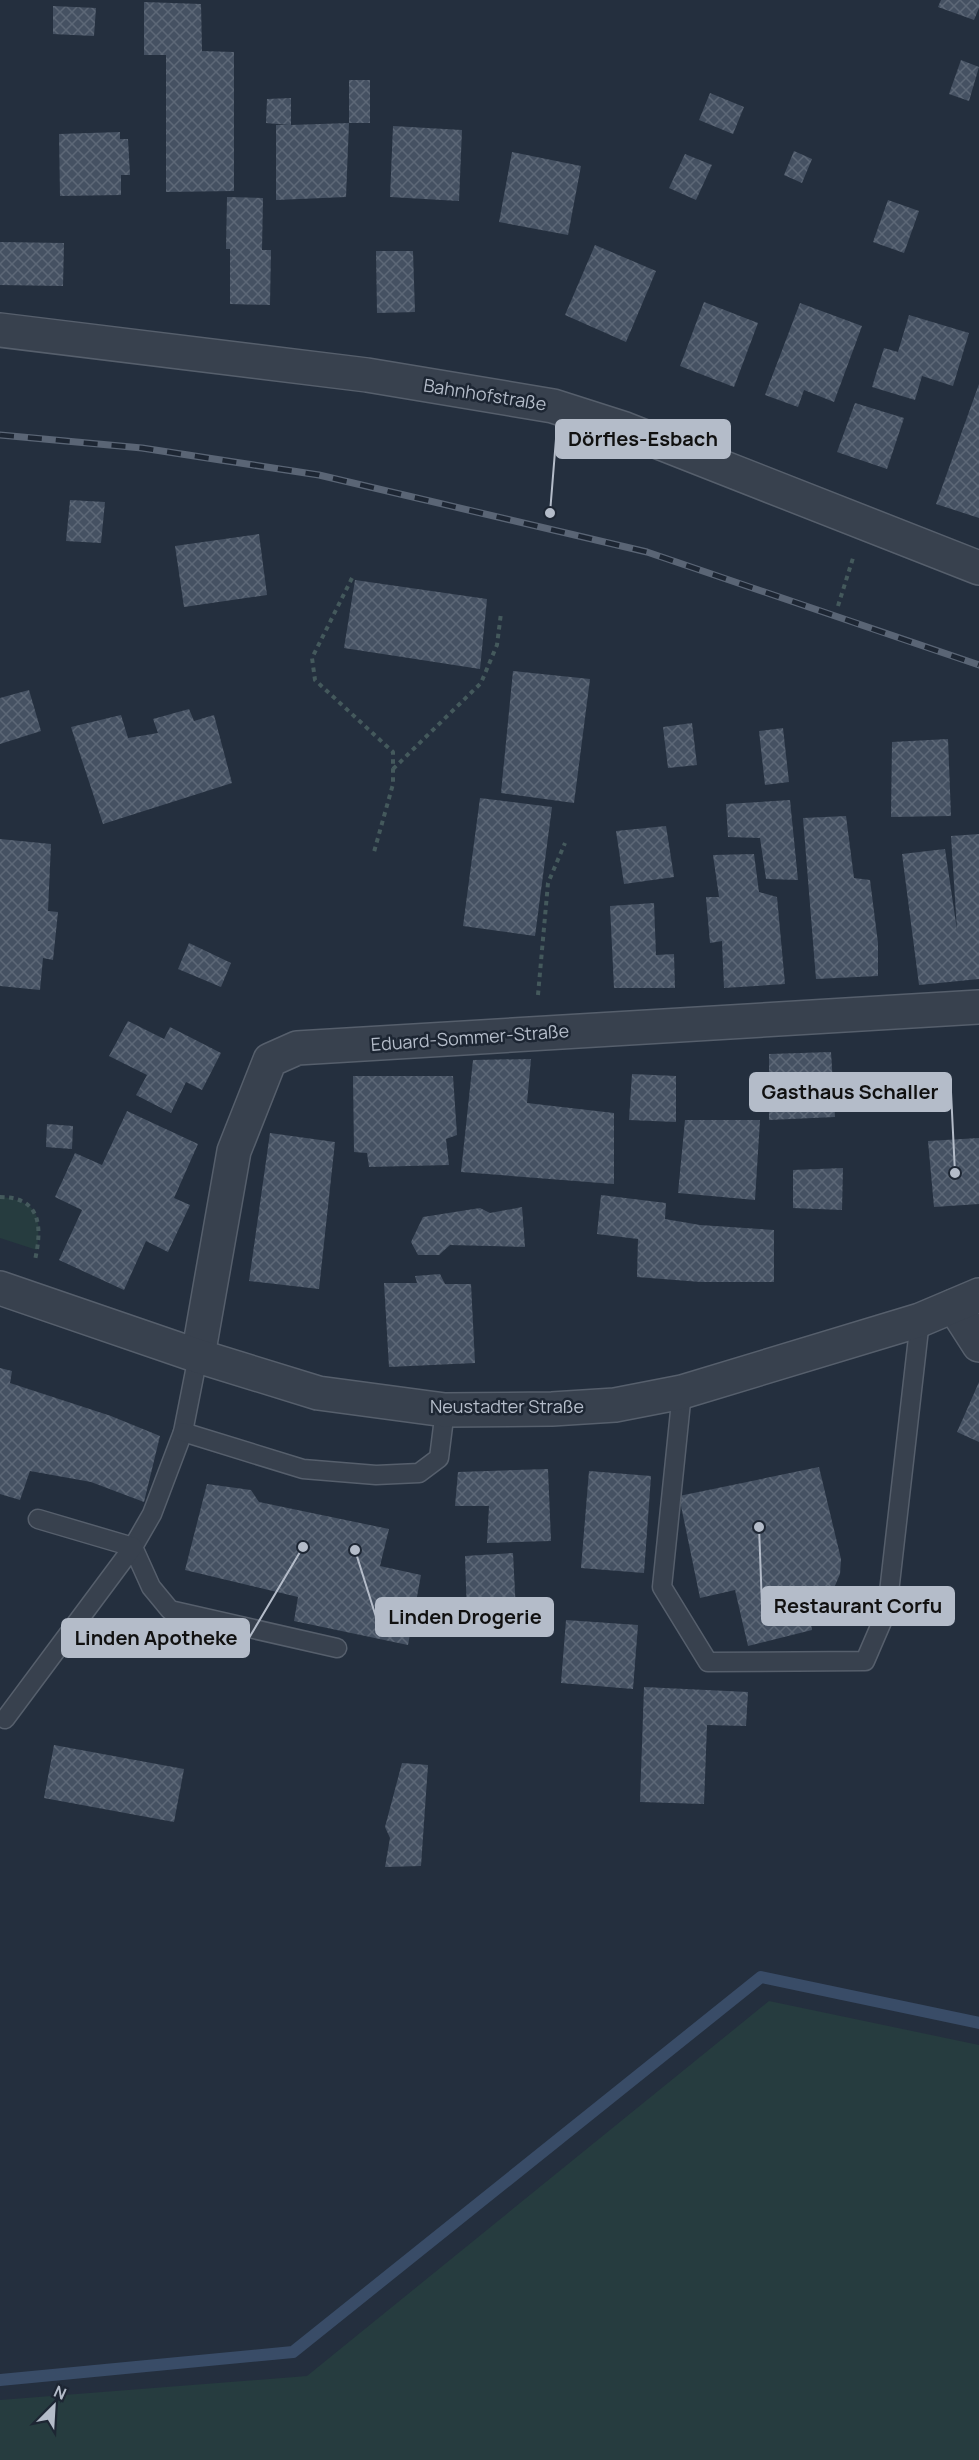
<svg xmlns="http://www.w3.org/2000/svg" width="979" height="2460" viewBox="0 0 979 2460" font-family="Manrope,sans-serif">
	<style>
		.green { fill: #263c3f }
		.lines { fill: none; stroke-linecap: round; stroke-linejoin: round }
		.stream { stroke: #394c67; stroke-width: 12 }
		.building { fill: url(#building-cross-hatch) }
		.service-casing { stroke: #565f6c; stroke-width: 21 }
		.minor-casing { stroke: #565f6c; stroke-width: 36 }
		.tertiary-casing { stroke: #565f6c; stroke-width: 36 }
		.path { stroke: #44595c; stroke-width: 4; stroke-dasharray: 4.5 4.5; stroke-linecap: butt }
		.service { stroke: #38414e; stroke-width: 18 }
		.minor { stroke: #38414e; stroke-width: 33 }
		.tertiary { stroke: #38414e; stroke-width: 33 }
		.rail-casing { stroke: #5a6575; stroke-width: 7 }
		.rail { stroke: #1d2633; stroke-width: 4.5; stroke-dasharray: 14; stroke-linecap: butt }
		.labels { text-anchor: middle; stroke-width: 5; stroke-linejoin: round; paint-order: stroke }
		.street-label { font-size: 18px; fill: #b4bcc9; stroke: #1d2633 }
		.leader { fill: none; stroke: #b4bcc9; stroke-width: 2 }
		.callout-dot { fill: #b4bcc9; stroke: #1d2633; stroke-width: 2 }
		.callout { fill: #b4bcc9; stroke: #b4bcc9; stroke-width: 2 }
		.callout-label { font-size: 20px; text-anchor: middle; font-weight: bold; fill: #111 }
	</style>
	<defs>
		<pattern id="building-cross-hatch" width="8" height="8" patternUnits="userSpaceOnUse" patternTransform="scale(1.5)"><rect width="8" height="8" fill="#455162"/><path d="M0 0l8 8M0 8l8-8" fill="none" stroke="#5d6877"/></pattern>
	</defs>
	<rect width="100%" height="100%" fill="#242f3e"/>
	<!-- green -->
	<g class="green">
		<path d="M 0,1197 C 7,1197 13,1199 19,1201 C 43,1209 39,1228 37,1250 L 0,1238 Z"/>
		<path d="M 769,2001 L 979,2045 L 979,2460 L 0,2460 L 0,2400 L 307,2376 Z"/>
	</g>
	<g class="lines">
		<!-- stream -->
		<path class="stream" d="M 0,2380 L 293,2352 L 761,1977 L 979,2023"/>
	</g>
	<!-- building -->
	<g class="building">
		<path d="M 941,0 L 979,0 L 979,8 L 974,20 L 938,7 Z"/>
		<path d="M 144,2 L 201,4 L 202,51 L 234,52 L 234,191 L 166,192 L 166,55 L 144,55 Z"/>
		<path d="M 53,6 L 96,8 L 94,36 L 53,34 Z"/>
		<path d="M 961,60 L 979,67 L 969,101 L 949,94 Z"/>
		<rect x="349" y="80" width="21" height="43"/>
		<path d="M 710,93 L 744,107 L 733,134 L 699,120 Z"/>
		<path d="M 291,98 L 291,125 L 349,123 L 346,197 L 276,200 L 276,125 L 289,125 L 266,123 L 267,99 Z"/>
		<path d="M 393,126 L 462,130 L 459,201 L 390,197 Z"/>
		<path d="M 120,132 L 120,139 L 128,139 L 130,175 L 121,175 L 121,195 L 60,196 L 59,134 Z"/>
		<path d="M 794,151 L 812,159 L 802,183 L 784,175 Z"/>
		<path d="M 512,152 L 581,166 L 568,235 L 499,222 Z"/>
		<path d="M 685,154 L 712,165 L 696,200 L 669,188 Z"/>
		<path d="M 227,197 L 263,198 L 262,250 L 271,250 L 270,305 L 230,304 L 230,249 L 226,249 Z"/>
		<path d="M 888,200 L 919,211 L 904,253 L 873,242 Z"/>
		<path d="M 0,242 L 64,243 L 63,286 L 0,285 Z"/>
		<path d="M 595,245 L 656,271 L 626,342 L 565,315 Z"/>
		<path d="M 376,251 L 413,251 L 415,312 L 377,313 Z"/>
		<path d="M 704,302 L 758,323 L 734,387 L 680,366 Z"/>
		<path d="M 800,303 L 862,326 L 834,402 L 804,390 L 798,407 L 765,395 Z"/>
		<path d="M 909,315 L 969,333 L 953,386 L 922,376 L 915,400 L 872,387 L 884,348 L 898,352 Z"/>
		<path d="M 979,384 L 979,518 L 936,504 Z"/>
		<path d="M 855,403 L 904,418 L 887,469 L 837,452 Z"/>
		<path d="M 70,500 L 105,502 L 101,543 L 66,541 Z"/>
		<path d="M 259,534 L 267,595 L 184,607 L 175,546 Z"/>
		<path d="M 355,580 L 487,599 L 480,669 L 344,648 Z"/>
		<path d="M 513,671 L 590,679 L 574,803 L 501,793 Z"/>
		<path d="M 29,690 L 41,731 L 0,744 L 0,698 Z"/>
		<path d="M 189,709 L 194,721 L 214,715 L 232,783 L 103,824 L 71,727 L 121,715 L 128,738 L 158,733 L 153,719 Z"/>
		<path d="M 692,723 L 697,765 L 668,768 L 663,727 Z"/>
		<path d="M 783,728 L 789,782 L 765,785 L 759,731 Z"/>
		<path d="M 948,739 L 951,816 L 891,817 L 892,742 Z"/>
		<path d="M 480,798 L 552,807 L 535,936 L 463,926 Z"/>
		<path d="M 790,800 L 798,880 L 766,879 L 760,838 L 728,837 L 726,804 Z"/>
		<path d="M 846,816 L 854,878 L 870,880 L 878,943 L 878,976 L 816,979 L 803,818 Z"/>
		<path d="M 666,826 L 674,877 L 624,884 L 616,831 Z"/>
		<path d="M 979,834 L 979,979 L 919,985 L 902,854 L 945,849 L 957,930 L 951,836 Z"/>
		<path d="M 0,839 L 51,844 L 48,911 L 58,912 L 53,960 L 43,958 L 40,990 L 0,986 Z"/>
		<path d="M 754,854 L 759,892 L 777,897 L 785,984 L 724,988 L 722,941 L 710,943 L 706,897 L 719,897 L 713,855 Z"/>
		<path d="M 654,903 L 656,955 L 674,954 L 675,988 L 614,988 L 610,906 Z"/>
		<path d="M 189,943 L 231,963 L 221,987 L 178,969 Z"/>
		<path d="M 128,1021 L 164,1039 L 170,1027 L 221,1053 L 202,1090 L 186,1082 L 171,1113 L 136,1095 L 147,1075 L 109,1056 Z"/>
		<path d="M 831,1052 L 835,1117 L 769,1120 L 769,1054 Z"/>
		<path d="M 531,1059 L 527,1103 L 614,1113 L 614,1184 L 461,1172 L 473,1060 Z"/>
		<path d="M 632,1074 L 676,1076 L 676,1122 L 629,1120 Z"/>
		<path d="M 353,1076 L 453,1076 L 457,1135 L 446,1139 L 449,1165 L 369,1167 L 367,1153 L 354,1152 Z"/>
		<path d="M 127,1111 L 198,1144 L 174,1198 L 190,1205 L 168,1252 L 146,1241 L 124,1290 L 59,1260 L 82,1210 L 55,1197 L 75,1153 L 102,1165 Z"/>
		<path d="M 685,1120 L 760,1120 L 755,1200 L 678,1193 Z"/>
		<path d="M 47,1124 L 73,1126 L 72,1149 L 46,1147 Z"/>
		<path d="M 270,1133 L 335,1142 L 319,1289 L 249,1281 Z"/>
		<path d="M 979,1138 L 979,1204 L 934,1207 L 928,1141 Z"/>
		<path d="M 843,1168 L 842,1210 L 793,1208 L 793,1170 Z"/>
		<path d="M 601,1195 L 666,1203 L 665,1219 L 700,1225 L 774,1230 L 774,1282 L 701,1282 L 637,1277 L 638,1239 L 597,1234 Z"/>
		<path d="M 522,1207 L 525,1247 L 450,1245 L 439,1255 L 418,1255 L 411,1242 L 423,1217 L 480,1208 L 490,1213 Z"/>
		<path d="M 440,1274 L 445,1284 L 471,1284 L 475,1363 L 389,1367 L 384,1283 L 417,1283 L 415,1276 Z"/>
		<path d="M 0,1368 L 12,1371 L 10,1383 L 111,1416 L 160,1436 L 144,1502 L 91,1482 L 30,1471 L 20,1500 L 0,1494 Z"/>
		<path d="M 979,1382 L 979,1442 L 957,1432 Z"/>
		<path d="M 819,1467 L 841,1559 L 840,1574 L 834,1588 L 821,1592 L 804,1586 L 812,1630 L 748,1646 L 735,1590 L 700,1598 L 679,1496 Z"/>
		<path d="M 548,1469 L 551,1541 L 487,1543 L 489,1506 L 455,1506 L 458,1472 Z"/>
		<path d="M 589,1471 L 651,1476 L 644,1573 L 581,1568 Z"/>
		<path d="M 207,1484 L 251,1490 L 259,1502 L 389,1529 L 380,1566 L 421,1575 L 408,1645 L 294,1621 L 298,1597 L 185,1570 Z"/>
		<path d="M 513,1553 L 516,1612 L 467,1615 L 465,1556 Z"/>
		<path d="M 566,1620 L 638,1625 L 633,1689 L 561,1683 Z"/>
		<path d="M 644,1687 L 748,1692 L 746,1726 L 707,1725 L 704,1804 L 640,1802 Z"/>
		<path d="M 54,1745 L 184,1769 L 174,1822 L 44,1798 Z"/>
		<path d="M 402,1763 L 428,1765 L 421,1866 L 385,1867 L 390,1838 L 385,1827 Z"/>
	</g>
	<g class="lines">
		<defs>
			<g id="service">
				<path d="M 198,1356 L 183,1432 L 152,1514 L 133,1547 L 151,1587 L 170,1610 L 337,1648"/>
				<path d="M 682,1392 L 662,1587 L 708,1662 L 865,1661 L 887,1610 L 920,1320"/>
				<path d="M 183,1432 L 303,1469 L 376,1475 L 419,1473 L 439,1458 L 445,1410"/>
				<path d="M 5,1719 L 133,1547 L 38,1519"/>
			</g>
			<g id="minor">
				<path d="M 0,330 L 367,375 L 553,406 L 625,429 L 979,568"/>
				<path d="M 954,1306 L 979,1345"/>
				<path d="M 198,1356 L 234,1151 L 270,1060 L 297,1048 L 979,1007"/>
			</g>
			<path id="tertiary" d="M 0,1288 L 198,1356 L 318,1393 L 445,1410 L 552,1409 L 615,1405 L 682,1392 L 920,1320 L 979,1295"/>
		</defs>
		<!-- service casing -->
		<use href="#service" class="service-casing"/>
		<!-- minor casing -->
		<use href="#minor" class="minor-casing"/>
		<!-- tertiary casing -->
		<use href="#tertiary" class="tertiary-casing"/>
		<!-- path -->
		<g class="path">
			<path d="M 352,578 L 312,658 L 315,680 L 393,752 L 393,784 L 374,852"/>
			<path d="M 838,606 L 853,558"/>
			<path d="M 393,769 L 481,683 L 497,645 L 501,613"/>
			<path d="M 538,995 L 548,883 L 565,843"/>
			<path d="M 0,1197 C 42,1197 42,1228 35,1260"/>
		</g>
		<!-- service -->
		<use href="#service" class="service"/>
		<!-- minor -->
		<use href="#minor" class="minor"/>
		<!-- tertiary -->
		<use href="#tertiary" class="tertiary"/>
		<defs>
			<path id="rail" d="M 0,435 L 142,448 L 319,475 L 647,552 L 979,665"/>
		</defs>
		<!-- rail casing -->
		<use href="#rail" class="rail-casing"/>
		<!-- rail -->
		<use href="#rail" class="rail"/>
	</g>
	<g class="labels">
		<!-- street labels -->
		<g class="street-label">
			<text transform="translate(485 395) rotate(9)" y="6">Bahnhofstraße</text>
			<text transform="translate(470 1038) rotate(-4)" y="6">Eduard-Sommer-Straße</text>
			<text x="507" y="1413">Neustadter Straße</text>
		</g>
	</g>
	<!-- callouts -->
	<path class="leader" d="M550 513L556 439M955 1173L951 1092M759 1527L762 1606M355 1550L376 1617M303 1547L249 1638"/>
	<g class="callout-dot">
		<circle cx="550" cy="513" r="6"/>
		<circle cx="955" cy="1173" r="6"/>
		<circle cx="759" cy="1527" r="6"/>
		<circle cx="355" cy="1550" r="6"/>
		<circle cx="303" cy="1547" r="6"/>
	</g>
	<g class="callout">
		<rect x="556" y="420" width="174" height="38" rx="6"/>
		<rect x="750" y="1073" width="201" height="38" rx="6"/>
		<rect x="762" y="1587" width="192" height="38" rx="6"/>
		<rect x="376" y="1598" width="177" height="38" rx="6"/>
		<rect x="62" y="1619" width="187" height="38" rx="6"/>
	</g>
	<g class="callout-label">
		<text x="643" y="446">Dörfles-Esbach</text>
		<text x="850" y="1099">Gasthaus Schaller</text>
		<text x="858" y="1613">Restaurant Corfu</text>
		<text x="465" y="1624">Linden Drogerie</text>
		<text x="156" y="1645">Linden Apotheke</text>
	</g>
	<!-- north arrow -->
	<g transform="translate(54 2406) rotate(24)" stroke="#1d2633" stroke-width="4.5" paint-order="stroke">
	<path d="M0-4.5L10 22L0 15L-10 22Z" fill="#b4bcc9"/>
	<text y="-9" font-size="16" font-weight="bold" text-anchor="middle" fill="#b4bcc9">N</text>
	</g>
</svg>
